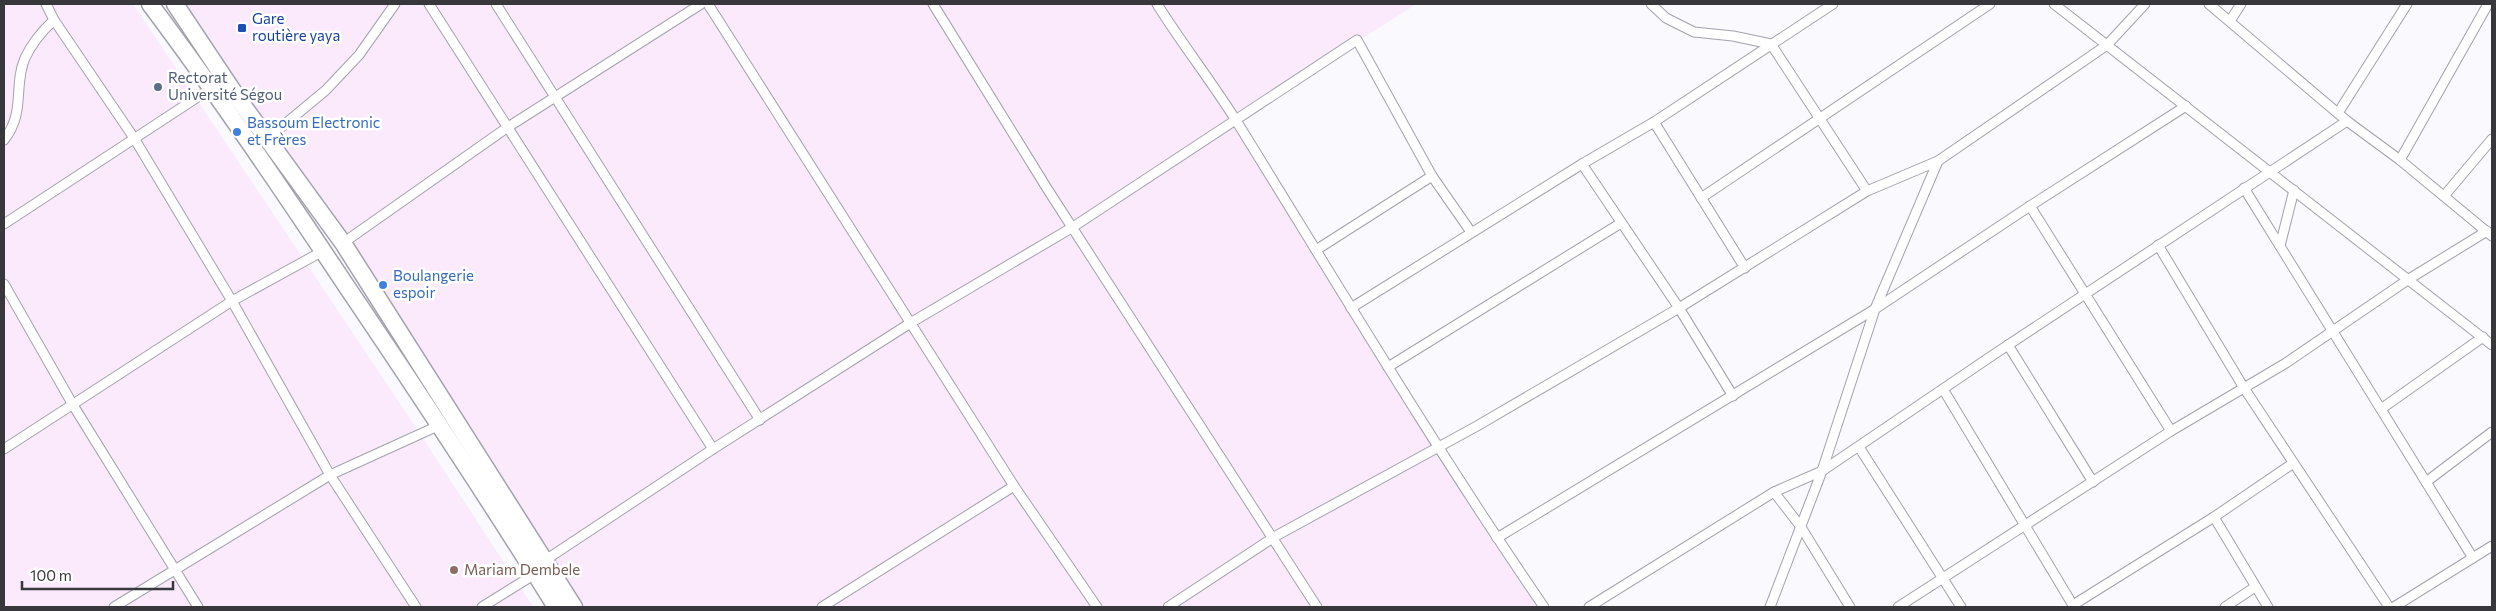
<svg xmlns="http://www.w3.org/2000/svg" width="2496" height="611" viewBox="0 0 2496 611" font-family="Commissioner,sans-serif">
	<style>
		.commercial { fill: #faeafc }
		.lines { fill: none; stroke-linecap: round; stroke-linejoin: round }
		.street-casing { stroke: #a2a2ad; stroke-width: 11 }
		.highway-casing { stroke: #a2a2ad; stroke-width: 19 }
		.street { stroke: #fff; stroke-width: 9 }
		.highway { stroke: #fff; stroke-width: 16 }
		.transit-dot { fill: #1a4fb4; stroke: #fff; stroke-width: 2 }
		.service-dot { fill: #5c6f8a; stroke: #fff; stroke-width: 2 }
		.shop-dot { fill: #3f7fe0; stroke: #fff; stroke-width: 2 }
		.education-dot { fill: #8d6e63; stroke: #fff; stroke-width: 2 }
		.labels { text-anchor: middle; stroke-width: 5; stroke-linejoin: round; paint-order: stroke }
		.transit-label { font-size: 15px; fill: #164399; stroke: #fff; text-anchor: start }
		.service-label { font-size: 15px; fill: #4e5e75; stroke: #fff; text-anchor: start }
		.shop-label { font-size: 15px; fill: #366cbe; stroke: #fff; text-anchor: start }
		.education-label { font-size: 15px; fill: #785e54; stroke: #fff; text-anchor: start }
	</style>
	<rect width="100%" height="100%" fill="#f9f9fe"/>
	<!-- commercial -->
	<g class="commercial">
		<path d="M 4,4 L 133,4 L 409,417 L 533,607 L 4,607 Z"/>
		<path d="M 183,4 L 1416,4 L 1236,120 L 1544,607 L 570,607 Z"/>
	</g>
	<g class="lines">
		<defs>
			<g id="street">
				<path d="M 46,4 L 54,20 L 134,138 L 232,301 L 330,475 L 416,607"/>
				<path d="M 429,4 L 713,449"/>
				<path d="M 496,4 L 760,420"/>
				<path d="M 708,4 L 1014,486 L 1097,607"/>
				<path d="M 933,4 L 1048,190 L 1317,607"/>
				<path d="M 1157,4 C 1182,44 1212,82 1237,122 C 1338,285 1436,450 1544,607"/>
				<path d="M 1651,4 L 1666,18 L 1694,32 L 1733,36 L 1771,44 L 1867,191"/>
				<path d="M 2054,4 L 2492,345"/>
				<path d="M 2209,4 L 2347,121 L 2400,160 L 2492,236"/>
				<path d="M 2230,21 L 2241,4"/>
				<path d="M 2338,113 L 2407,4"/>
				<path d="M 1654,122 L 1745,268"/>
				<path d="M 267,139 L 326,90 L 359,55 L 395,4"/>
				<path d="M 4,140 C 26,112 13,86 25,58 C 32,43 42,31 54,20"/>
				<path d="M 2400,160 L 2488,4"/>
				<path d="M 1582,164 L 1679,308 L 1733,396"/>
				<path d="M 2244,188 L 2473,558"/>
				<path d="M 2444,196 L 2492,139"/>
				<path d="M 1701,198 L 1990,4"/>
				<path d="M 2030,206 L 2171,431"/>
				<path d="M 4,224 L 213,87"/>
				<path d="M 343,243 L 508,127 L 701,4"/>
				<path d="M 2158,245 L 2244,388 L 2389,607"/>
				<path d="M 2280,246 L 2294,190"/>
				<path d="M 1316,250 L 1432,176"/>
				<path d="M 4,284 L 73,405 L 198,607"/>
				<path d="M 1351,308 L 1582,164 L 1654,122 L 1833,4"/>
				<path d="M 2008,345 L 2093,482"/>
				<path d="M 1388,367 L 1621,223"/>
				<path d="M 1943,389 L 2074,607"/>
				<path d="M 2381,409 L 2483,337"/>
				<path d="M 1859,447 L 1961,607"/>
				<path d="M 4,449 L 232,301 L 323,251"/>
				<path d="M 2426,482 L 2492,432"/>
				<path d="M 1774,492 L 1801,527 L 1850,607"/>
				<path d="M 2214,517 L 2268,607"/>
				<path d="M 1497,538 L 1875,309 L 2030,206 L 2186,106"/>
				<path d="M 2073,605 L 2214,517 L 2292,464"/>
				<path d="M 114,607 L 330,475 L 440,425"/>
				<path d="M 482,607 L 535,574 L 544,561 L 713,449 L 912,322 L 1073,227 L 1357,40 L 1432,176 L 1471,232"/>
				<path d="M 822,607 L 1014,486"/>
				<path d="M 1168,607 L 1274,537 L 1477,426 L 1679,308 L 1867,191 L 1938,161 L 2107,45 L 2145,4"/>
				<path d="M 1589,607 L 1774,492 L 1822,471 L 1993,355 L 2347,121"/>
				<path d="M 1770,607 L 1822,471 L 1875,309 L 1938,161"/>
				<path d="M 1898,607 L 2171,431 L 2286,363 L 2409,279 L 2487,231"/>
				<path d="M 2225,607 L 2255,587"/>
				<path d="M 2394,607 L 2492,546"/>
			</g>
			<g id="highway">
				<path d="M 150,4 C 219,96 283,191 347,287 C 418,392 489,499 556,607"/>
				<path d="M 175,4 L 239,100 L 343,243 L 574,607"/>
			</g>
		</defs>
		<!-- street casing -->
		<use href="#street" class="street-casing"/>
		<!-- highway casing -->
		<use href="#highway" class="highway-casing"/>
		<!-- street -->
		<use href="#street" class="street"/>
		<!-- highway -->
		<use href="#highway" class="highway"/>
	</g>
	<!-- markers -->
	<rect class="transit-dot" x="237" y="23" width="10" height="10" rx="2.5"/>
	<circle class="service-dot" cx="158" cy="87" r="5"/>
	<g class="shop-dot">
		<circle cx="237" cy="132" r="5"/>
		<circle cx="383" cy="285" r="5"/>
	</g>
	<circle class="education-dot" cx="454" cy="570" r="5"/>
	<g class="labels">
		<!-- transit labels -->
		<g class="transit-label">
			<text x="252" y="24">Gare<tspan x="252" dy="17">routière yaya</tspan></text>
		</g>
		<!-- service labels -->
		<g class="service-label">
			<text x="168" y="83">Rectorat<tspan x="168" dy="17">Université Ségou</tspan></text>
		</g>
		<!-- shop labels -->
		<g class="shop-label">
			<text x="247" y="128">Bassoum Electronic<tspan x="247" dy="17">et Frères</tspan></text>
			<text x="393" y="281">Boulangerie<tspan x="393" dy="17">espoir</tspan></text>
		</g>
		<!-- education labels -->
		<g class="education-label">
			<text x="464" y="575">Mariam Dembele</text>
		</g>
	</g>
	<!-- border -->
	<rect width="2496" height="611" fill="none" stroke="#37373c" stroke-width="10"/>
	<!-- scale -->
	<path d="M22 581v8h151v-8" fill="none" stroke="#37373c" stroke-width="2.5"/>
	<text x="30" y="581" font-size="15" fill="#37373c" stroke="#ffffff" stroke-width="4" paint-order="stroke">100 m</text>
</svg>
